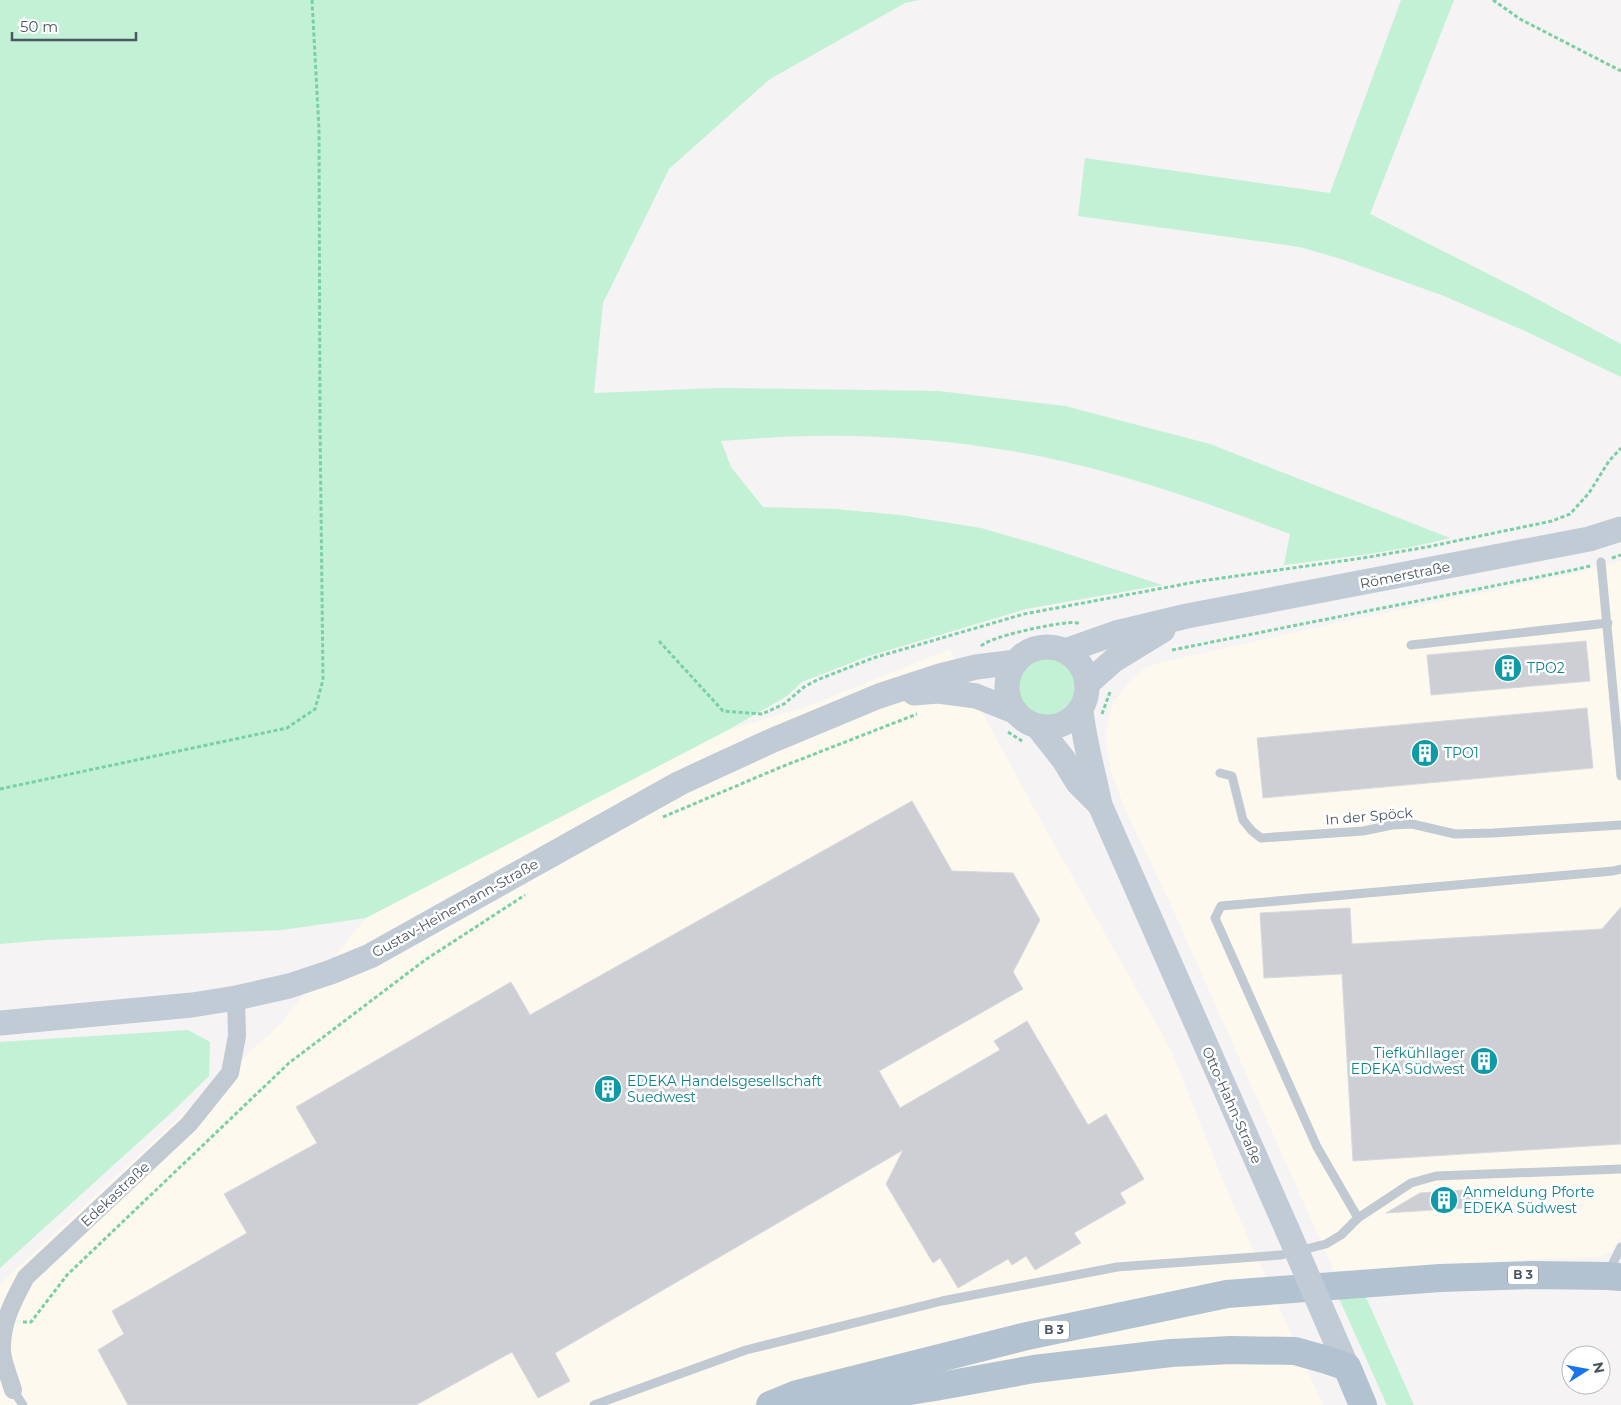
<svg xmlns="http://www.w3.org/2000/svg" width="1621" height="1405" viewBox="0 0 1621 1405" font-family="Montserrat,sans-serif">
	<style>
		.commercial { fill: #fdf9ef }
		.green { fill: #c3f1d5 }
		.building { fill: #cdcfd5; stroke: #d7d9de }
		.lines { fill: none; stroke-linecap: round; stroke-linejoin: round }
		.path { stroke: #7ad0a6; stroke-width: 3; stroke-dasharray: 4 2.5; stroke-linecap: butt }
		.lane { stroke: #c1cad2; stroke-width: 9 }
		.street { stroke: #c1cad2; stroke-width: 18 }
		.secondary { stroke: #c1cbd6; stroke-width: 25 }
		.primary { stroke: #b3c2d1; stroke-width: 28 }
		.secondary-bridge { stroke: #c1cbd6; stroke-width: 25 }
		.labels { text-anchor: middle; stroke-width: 5; stroke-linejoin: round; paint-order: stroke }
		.shield { fill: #fff; stroke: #808990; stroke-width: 1 }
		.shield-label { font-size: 12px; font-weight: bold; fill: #4a5661 }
		.street-label { font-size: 14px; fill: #4a5661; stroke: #fff }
		.culture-label { font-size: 14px; fill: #0d838f; stroke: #fff; text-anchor: start }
	</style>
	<rect width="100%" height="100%" fill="#f5f3f3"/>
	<!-- commercial -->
	<g class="commercial">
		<path d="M 1621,561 L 1621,1237 L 1611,1252 L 1599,1257 L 1559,1258 L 1334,1271 L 1170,903 L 1128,816 L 1111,773 L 1105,735 L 1112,704 L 1129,682 L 1143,669 L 1158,663 L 1328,625 L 1558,577 Z"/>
		<path d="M 950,649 L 996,738 L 1040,819 L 1171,1050 L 1225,1186 L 1323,1405 L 0,1405 L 0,1284 L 280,1024 L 366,918 L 728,730 L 803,708 Z"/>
	</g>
	<!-- green -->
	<g class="green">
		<path d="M 0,0 L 919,0 L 905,3 L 770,79 L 669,169 L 603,303 L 594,393 L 719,388 L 939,391 L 1065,406 L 1210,444 L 1450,538 C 1396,552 1339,558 1284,565 L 1290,534 C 1192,497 1090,461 985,447 C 929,439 872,435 815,436 C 784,436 752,439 721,441 L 731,467 L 763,507 L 835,509 L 900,515 L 981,528 L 1047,547 L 1162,585 L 1026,609 L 866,657 L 802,682 L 787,696 L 728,730 L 366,918 L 282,930 L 47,940 L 0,944 Z"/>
		<path d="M 1401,0 L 1454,0 L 1370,214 L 1522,291 L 1621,344 L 1621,377 L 1525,331 L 1444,296 L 1341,259 L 1300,247 L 1078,216 L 1085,158 L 1330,193 Z"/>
		<circle cx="1044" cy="687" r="31"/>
		<path d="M 188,1030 L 210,1042 L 209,1076 L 171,1113 L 0,1268 L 0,1042 Z"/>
		<path d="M 1337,1294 L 1365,1295 L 1414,1405 L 1387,1405 Z"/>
	</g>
	<!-- building -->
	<g class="building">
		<path d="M 1586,641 L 1590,681 L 1431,695 L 1427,655 Z"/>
		<path d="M 1587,708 L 1593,768 L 1263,798 L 1257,738 Z"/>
		<path d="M 912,801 L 952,871 L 1013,873 L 1040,920 L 1013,972 L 1023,989 L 879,1071 L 900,1108 L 1000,1050 L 994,1041 L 1027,1021 L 1088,1125 L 1106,1114 L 1144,1179 L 1120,1193 L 1126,1203 L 1074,1233 L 1081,1243 L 1035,1270 L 1026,1256 L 1012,1265 L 1008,1259 L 958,1288 L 940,1258 L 933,1263 L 886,1184 L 903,1150 L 555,1353 L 570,1381 L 538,1398 L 512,1352 L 416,1405 L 128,1405 L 98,1350 L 124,1334 L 112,1311 L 247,1233 L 224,1194 L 317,1143 L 296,1107 L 511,982 L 530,1015 Z"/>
		<path d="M 1621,907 L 1621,1144 L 1353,1161 L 1342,974 L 1264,978 L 1260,913 L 1350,908 L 1352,944 L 1602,929 Z"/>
		<path d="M 1480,1189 L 1481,1207 L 1386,1213 L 1420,1193 Z"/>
	</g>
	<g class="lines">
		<!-- path -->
		<g class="path">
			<path d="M 1493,0 L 1520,19 L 1621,71"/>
			<path d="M 1612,558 L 1621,555"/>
			<path d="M 659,641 L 723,711 L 762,714 L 784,704 L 804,687 L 817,680 L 873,658 L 1024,614 L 1201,581 L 1363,558 L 1427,547 L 1552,521 L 1570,514 L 1589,493 L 1609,461 L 1621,448"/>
			<path d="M 981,646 C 992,636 1051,624 1067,623 C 1071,622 1075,623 1079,623"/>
			<path d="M 1172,650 L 1573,570 L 1590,566"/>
			<path d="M 1102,714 L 1110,692"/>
			<path d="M 1008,732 L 1022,741"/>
			<path d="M 0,789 L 287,728 L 315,709 L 323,680 L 320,423 L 319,129 L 312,0"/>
			<path d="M 663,817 L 781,767 L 917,714"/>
			<path d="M 23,1322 L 31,1322 L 67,1275 L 289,1063 L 425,960 L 525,895"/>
		</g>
		<!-- lane -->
		<g class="lane">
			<path d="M 1601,562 L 1621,776"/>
			<path d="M 1411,645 L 1608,623"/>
			<path d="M 1220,773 L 1232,776 L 1243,820 L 1252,831 L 1261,838 L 1363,831 L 1392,825 L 1412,824 L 1455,834 L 1493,833 L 1621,825"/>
			<path d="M 1358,1218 L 1317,1147 L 1215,918 L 1221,906 L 1613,871 L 1621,869"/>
			<path d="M 1608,1273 L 1621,1247"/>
			<path d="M 13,1390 L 23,1405"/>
			<path d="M 594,1405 L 746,1350 L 942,1301 L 1117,1267 L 1281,1255 L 1326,1244 L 1341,1235 L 1358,1218 L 1411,1183 L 1436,1176 L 1621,1169"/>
		</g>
		<!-- street -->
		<path class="street" d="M 13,1390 C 10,1379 2,1361 2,1350 C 1,1323 14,1299 26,1277 L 189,1124 L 230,1073 L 237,1036 L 236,998"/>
		<!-- secondary -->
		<g class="secondary">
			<circle cx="1047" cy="687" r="40"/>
			<path d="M 1065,651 L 1116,633 L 1187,616 L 1589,539 L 1621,529"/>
			<path d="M 1087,684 L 1114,660 L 1163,630"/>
			<path d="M 914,693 L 938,691 L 976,696 L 1016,712"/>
			<path d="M 1081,710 C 1084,743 1094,773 1100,805 L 1287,1229"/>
			<path d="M 1038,727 L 1064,760 L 1078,783 L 1100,805"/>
			<path d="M 0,1023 L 192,1005 L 236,998 L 289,986 L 331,972 L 370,956 L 680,783 L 771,741 L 879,696 L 940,676 L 976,667 L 1016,662"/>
			<path d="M 1330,1328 L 1347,1367"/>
		</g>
		<!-- primary -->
		<g class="primary">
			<path d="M 770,1405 L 797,1394 L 1027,1336 L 1227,1294 L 1440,1278 L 1532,1275 L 1607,1276 L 1621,1277"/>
			<path d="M 819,1405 L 935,1387 L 1034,1369 L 1171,1353 L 1231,1350 L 1295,1351 L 1327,1360 L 1347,1367 L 1363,1405"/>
		</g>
		<!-- secondary-bridge -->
		<path class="secondary-bridge" d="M 1287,1229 L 1330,1328"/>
	</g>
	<!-- icons -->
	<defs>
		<symbol id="building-disc" viewBox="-11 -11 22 22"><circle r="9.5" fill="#0f9aa8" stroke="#fff"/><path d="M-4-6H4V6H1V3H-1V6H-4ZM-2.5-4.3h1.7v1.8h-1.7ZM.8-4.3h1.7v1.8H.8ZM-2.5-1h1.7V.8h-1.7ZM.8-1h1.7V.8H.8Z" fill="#fff"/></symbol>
	</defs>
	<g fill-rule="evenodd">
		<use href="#building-disc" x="1492" y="652" width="32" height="32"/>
		<use href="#building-disc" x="1409" y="737" width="32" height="32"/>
		<use href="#building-disc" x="1468" y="1045" width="32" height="32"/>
		<use href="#building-disc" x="592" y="1073" width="32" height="32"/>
		<use href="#building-disc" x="1428" y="1184" width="32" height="32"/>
	</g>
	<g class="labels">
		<!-- shield labels -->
		<g class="shield">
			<rect x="1508" y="1265.5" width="30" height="19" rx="4"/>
			<rect x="1039" y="1320.5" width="30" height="19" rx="4"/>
		</g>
		<g class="shield-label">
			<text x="1523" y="1279">B 3</text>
			<text x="1054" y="1334">B 3</text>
		</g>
		<!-- street labels -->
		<g class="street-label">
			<text transform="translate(1405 575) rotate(-11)" y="5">Römerstraße</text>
			<text transform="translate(1369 816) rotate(-5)" y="5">In der Spöck</text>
			<text transform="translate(455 908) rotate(-29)" y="5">Gustav-Heinemann-Straße</text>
			<text transform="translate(1232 1105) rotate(66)" y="5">Otto-Hahn-Straße</text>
			<text transform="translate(115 1194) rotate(-43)" y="5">Edekastraße</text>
		</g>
		<!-- culture labels -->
		<g class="culture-label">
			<text x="1527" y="673">TPO2</text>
			<text x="1444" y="758">TPO1</text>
			<text x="1465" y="1058" text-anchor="end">Tiefkühllager<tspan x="1465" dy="16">EDEKA Südwest</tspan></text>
			<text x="627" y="1086">EDEKA Handelsgesellschaft<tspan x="627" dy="16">Suedwest</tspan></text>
			<text x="1463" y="1197">Anmeldung Pforte<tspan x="1463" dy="16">EDEKA Südwest</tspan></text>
		</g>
	</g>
	<!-- north arrow -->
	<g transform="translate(1586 1370) rotate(79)"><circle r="24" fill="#ffffff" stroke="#b7bbc0"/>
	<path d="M0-4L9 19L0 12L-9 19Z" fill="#1a73e8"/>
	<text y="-8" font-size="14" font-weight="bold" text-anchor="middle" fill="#4a5661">N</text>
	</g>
	<!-- scale -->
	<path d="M12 32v8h124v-8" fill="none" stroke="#4a5661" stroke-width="2.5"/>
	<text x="20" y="32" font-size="15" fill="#4a5661" stroke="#ffffff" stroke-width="4" paint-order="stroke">50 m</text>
</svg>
